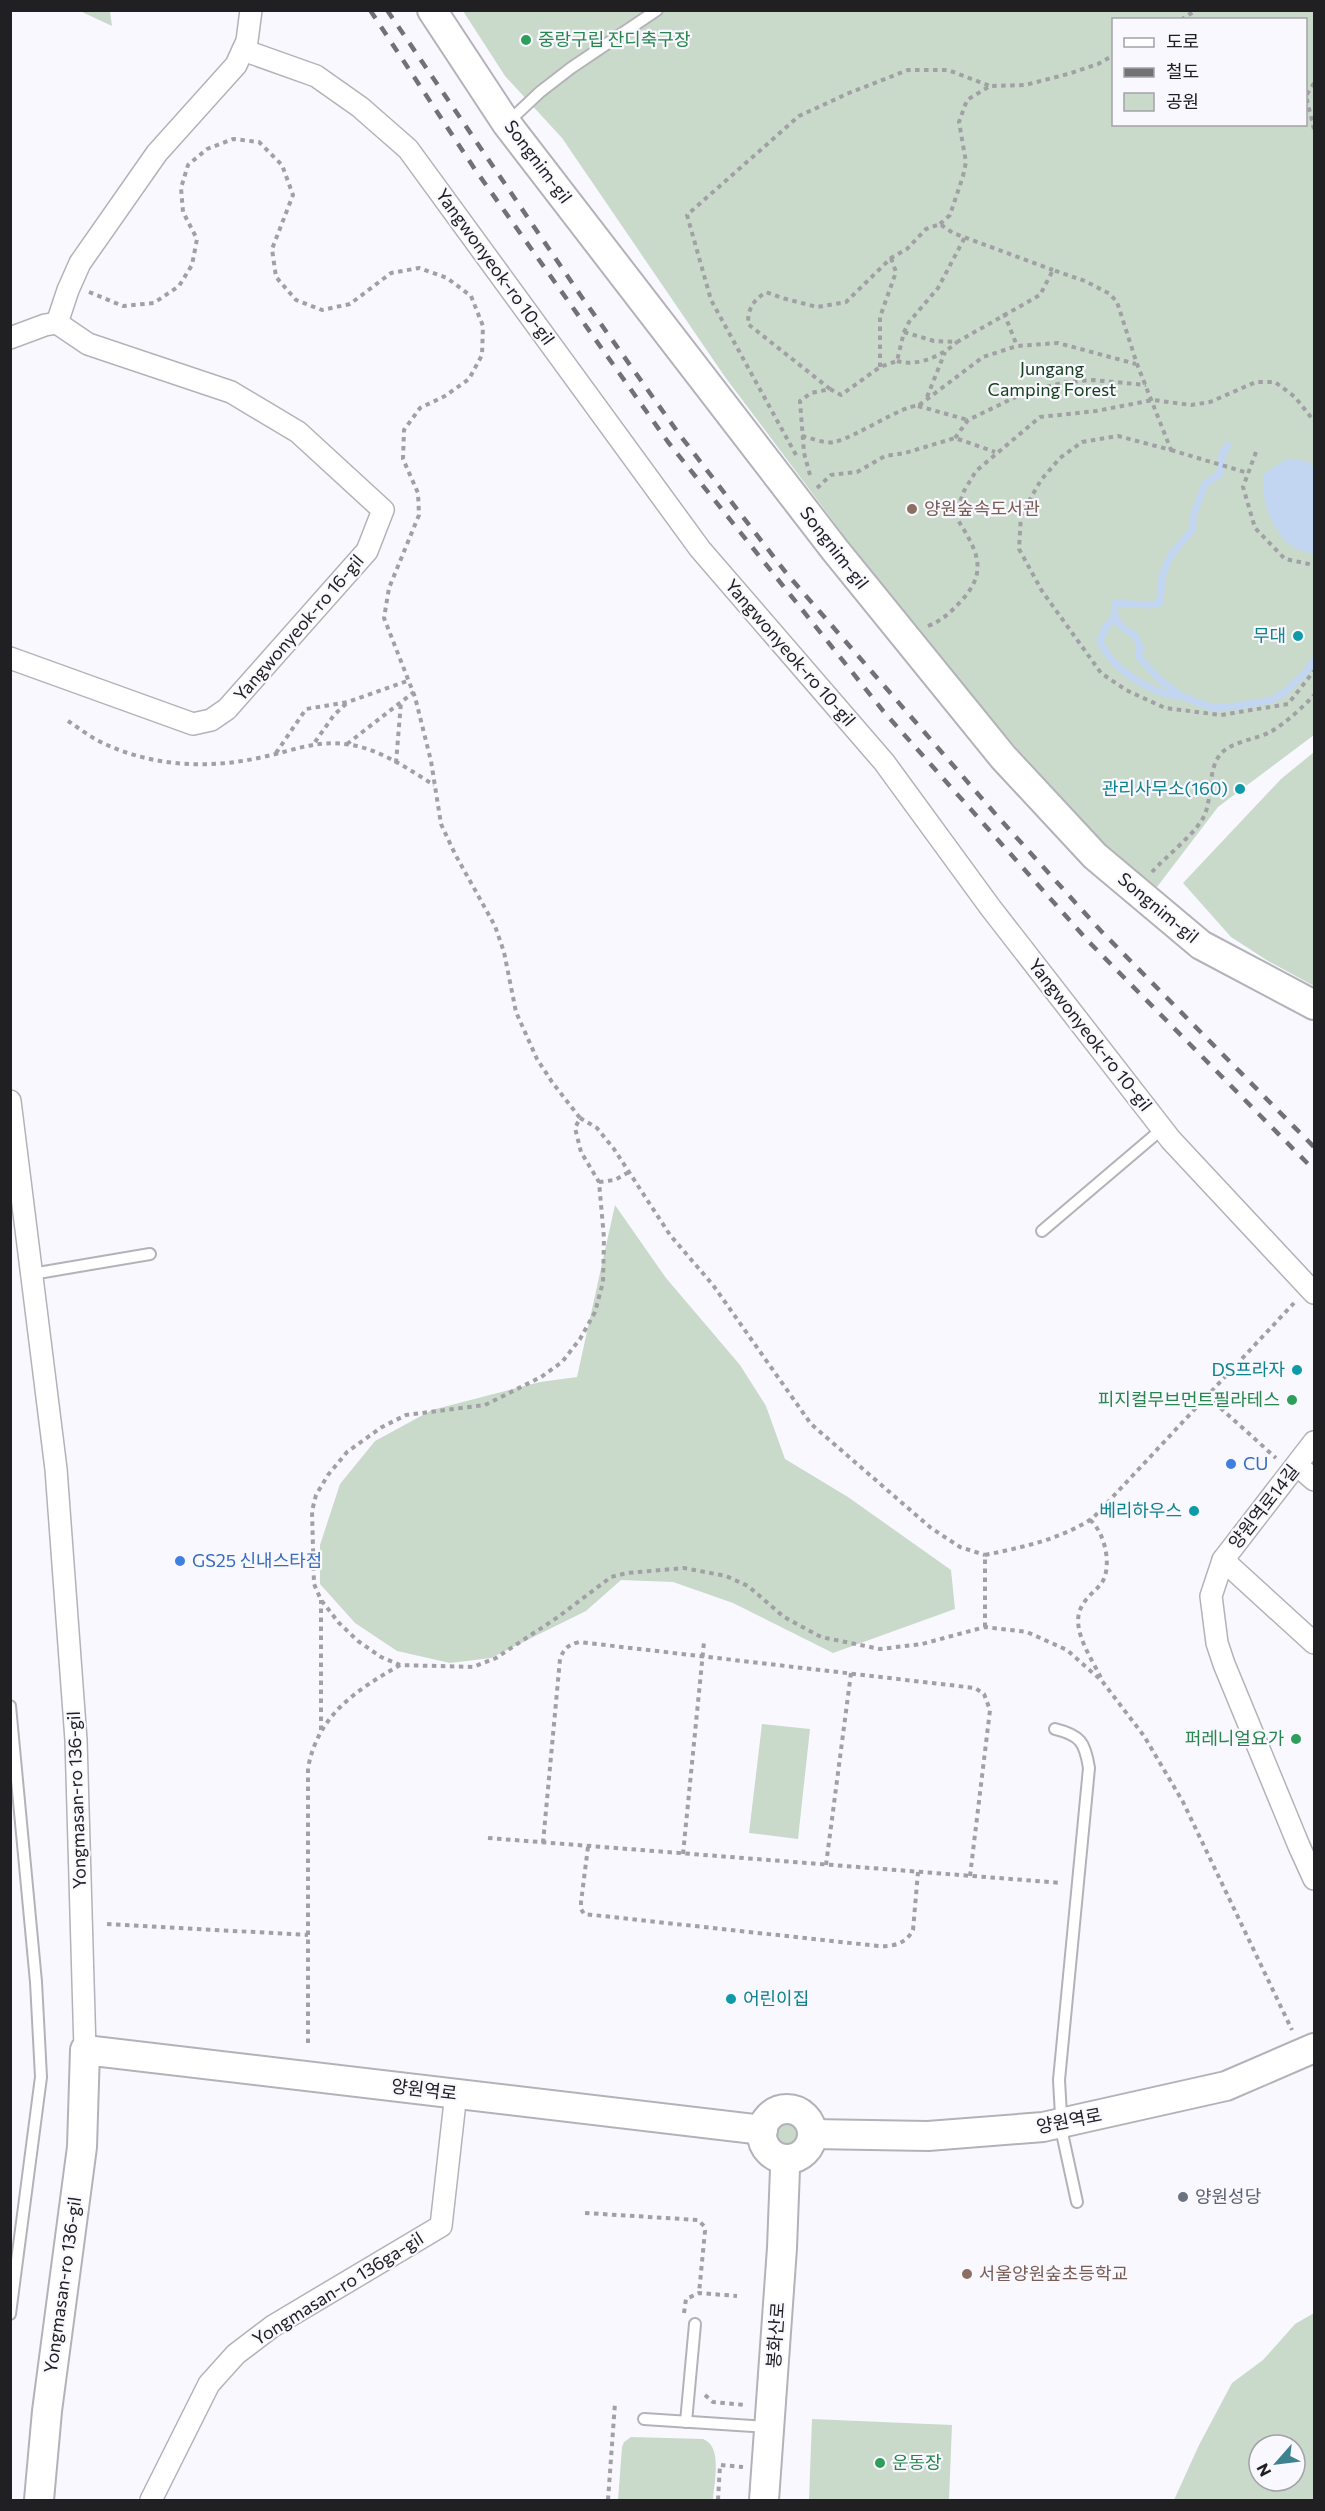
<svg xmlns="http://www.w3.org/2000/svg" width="1325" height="2511" viewBox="0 0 1325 2511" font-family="Commissioner,'Noto Sans KR',sans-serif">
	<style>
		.green { fill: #c9dacb; fill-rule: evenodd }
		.water { fill: #c2d6f1 }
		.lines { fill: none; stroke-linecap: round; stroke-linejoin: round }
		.stream { stroke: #c2d6f1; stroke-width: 7 }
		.lane-casing { stroke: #b4b2b9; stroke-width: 14 }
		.street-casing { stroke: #b4b2b9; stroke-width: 24 }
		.secondary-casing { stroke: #b4b2b9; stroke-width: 32 }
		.path { stroke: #a1a0a5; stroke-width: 4; stroke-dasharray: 4.5 4.5; stroke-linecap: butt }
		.lane { stroke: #fff; stroke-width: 10 }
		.street { stroke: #fff; stroke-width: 21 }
		.secondary { stroke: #fff; stroke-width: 28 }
		.rail { stroke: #727275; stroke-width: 4.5; stroke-dasharray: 10 10; stroke-linecap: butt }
		.leisure-dot { fill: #2e9e5b; stroke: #faf8ff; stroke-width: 2 }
		.education-dot { fill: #8d6e63; stroke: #faf8ff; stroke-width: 2 }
		.culture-dot { fill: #0f9aa8; stroke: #faf8ff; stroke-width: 2 }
		.shop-dot { fill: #3f7fe0; stroke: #faf8ff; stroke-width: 2 }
		.worship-dot { fill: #6b7280; stroke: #faf8ff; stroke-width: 2 }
		.labels { text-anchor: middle; stroke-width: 4.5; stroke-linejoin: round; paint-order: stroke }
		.leisure-label { font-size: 18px; fill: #27864d; stroke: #faf8ff; text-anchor: start }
		.street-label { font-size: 18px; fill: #202022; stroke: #faf8ff }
		.park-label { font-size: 18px; fill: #16401f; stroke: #faf8ff }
		.education-label { font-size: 18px; fill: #785e54; stroke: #faf8ff; text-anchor: start }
		.culture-label { font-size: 18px; fill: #0d838f; stroke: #faf8ff; text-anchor: end }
		.shop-label { font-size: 18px; fill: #366cbe; stroke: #faf8ff; text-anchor: start }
		.worship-label { font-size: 18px; fill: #5b616d; stroke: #faf8ff; text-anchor: start }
	</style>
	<rect width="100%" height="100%" fill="#faf8ff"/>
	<!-- green -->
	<g class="green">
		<path d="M 80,11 L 110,11 L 112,26 Z"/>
		<path d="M 463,11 L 1314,11 L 1314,735 L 1218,807 L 1157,887 L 1105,849 L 926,645 L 725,377 L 562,138 L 505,76 ZM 1114,20 L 1306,20 L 1306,124 L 1114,124 Z"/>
		<path d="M 1314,752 L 1314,986 L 1268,961 L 1231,937 L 1183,883 L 1281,779 Z"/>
		<path d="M 615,1205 L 666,1278 L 740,1365 L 766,1406 L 785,1459 L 848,1497 L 951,1570 L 955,1609 L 833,1653 L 733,1603 L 673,1582 L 621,1580 L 586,1611 L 491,1658 L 450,1663 L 397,1651 L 355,1623 L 320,1584 L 320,1545 L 340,1484 L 375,1441 L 432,1410 L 540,1382 L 577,1377 Z"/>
		<path d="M 762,1724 L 810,1729 L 798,1839 L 749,1833 Z"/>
		<circle cx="787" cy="2134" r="16"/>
		<path d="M 1314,2313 L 1314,2500 L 1174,2500 L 1199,2445 L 1232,2383 L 1263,2360 L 1295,2324 ZM 1259,2445 L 1295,2445 L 1295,2481 L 1259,2481 Z"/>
		<path d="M 812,2419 L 952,2425 L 949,2500 L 809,2500 Z"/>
		<path d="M 631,2437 L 703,2439 C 723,2446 714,2483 713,2500 L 618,2500 L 622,2447 L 624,2442 Z"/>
	</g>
	<!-- water -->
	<path class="water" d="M 1297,459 L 1309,462 L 1314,468 L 1314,554 C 1308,552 1298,550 1292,546 C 1271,531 1260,498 1264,474 L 1285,460 Z"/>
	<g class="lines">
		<!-- stream -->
		<g class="stream">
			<path d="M 1228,445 L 1222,455 L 1220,474 L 1205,484 L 1193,516 L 1193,529 L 1170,556 L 1162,577 L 1160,603 L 1148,605 L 1116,603 C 1110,619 1122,629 1135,635 L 1140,647 L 1139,657 L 1159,679 L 1181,696 L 1213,708 L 1237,706 L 1272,700 L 1285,692 L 1306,672 L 1314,660"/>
			<path d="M 1115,617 L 1106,627 L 1100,640 C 1110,668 1152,695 1181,696"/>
		</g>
		<defs>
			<g id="lane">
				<path d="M 507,123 L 540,92 L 571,68 L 657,10"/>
				<path d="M 1042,1231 L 1162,1129"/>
				<path d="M 32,1274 L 150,1254"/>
				<path d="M 10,1706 L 36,1982 L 41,2077 L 10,2314"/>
				<path d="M 1055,1729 C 1080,1735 1085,1742 1089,1768 L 1059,2080 L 1062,2133 L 1077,2202"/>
				<path d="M 644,2419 L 769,2427"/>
				<path d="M 686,2422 L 695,2324"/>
			</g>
			<g id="street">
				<path d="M 243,50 L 316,76 L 360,107 L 408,149 L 700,549 L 884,762 L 990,907 L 1171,1140 L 1314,1293"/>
				<path d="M 10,338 L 45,325 L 57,323"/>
				<path d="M 10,658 L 193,724 L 211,720 L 227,709 L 367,551 L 383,510 L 298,432 L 231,392 L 88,344 L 57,323 L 68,290 L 80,263 L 157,153 L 236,65 L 247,41 L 251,10"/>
				<path d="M 10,1101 L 56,1469 L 76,1740 L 85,2050"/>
				<path d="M 1314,1442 L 1223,1560 L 1211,1596 L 1217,1643 L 1224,1664 L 1299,1846 L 1314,1879"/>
				<path d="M 1297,1465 L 1314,1480"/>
				<path d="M 1223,1560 L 1314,1643"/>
				<path d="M 151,2500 L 209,2384 L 236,2354 L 273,2326 L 441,2226 L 456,2093"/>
			</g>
			<g id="secondary">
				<path d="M 432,10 L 507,124 L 835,550 L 1003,757 L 1095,856 L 1201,945 L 1314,1005"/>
				<circle cx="787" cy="2134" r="25"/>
				<path d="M 812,2134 L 928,2136 L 1043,2127 L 1226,2086 L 1314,2048"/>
				<path d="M 39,2500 L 47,2411 L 82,2147 L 85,2050 L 763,2130"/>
				<path d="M 764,2500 L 782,2248 L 785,2169"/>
			</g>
		</defs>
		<!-- lane casing -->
		<use href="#lane" class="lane-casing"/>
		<!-- street casing -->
		<use href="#street" class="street-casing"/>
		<!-- secondary casing -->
		<use href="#secondary" class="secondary-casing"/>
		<!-- path -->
		<g class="path">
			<path d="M 1181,20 L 1196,10"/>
			<path d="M 1314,83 L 1306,96 L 1314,129"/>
			<path d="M 940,224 L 950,215 L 963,176 L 966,162 L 959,122 L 967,100 L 990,86 L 1025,85 L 1068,74 L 1098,64 L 1114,55"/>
			<path d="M 89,292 L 123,306 L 154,303 L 179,286 L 192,265 L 197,239 L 183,212 L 181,188 L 188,165 L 207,149 L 233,139 L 259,142 L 282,165 L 293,195 L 272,249 L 276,277 L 296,300 L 322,310 L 350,304 L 391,273 L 419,268 L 447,278 L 471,296 L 483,326 L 482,355 L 469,379 L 445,396 L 420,408 L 404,430 L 403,459 L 418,493 L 419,515 L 389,588 L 384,618 L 415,697 L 431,761 L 441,824 L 455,854 L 495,926 L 504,952 L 516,1012 L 537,1059 L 552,1082 L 580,1118 L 575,1128 L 581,1152 L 599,1182 L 604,1238 L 603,1282 L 595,1312 L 580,1339 L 562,1362 L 541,1377 L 485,1405 L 406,1415 L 382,1427 L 347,1452 L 328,1475 L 316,1495 L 312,1511 L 314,1584 L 321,1600 L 339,1623 L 358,1641 L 381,1657 L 400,1665 L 473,1667 L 496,1658 L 558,1617 L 611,1577 L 627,1573 L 684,1568 L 726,1576 L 748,1586 L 784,1617 L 821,1637 L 880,1649 L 922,1644 L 985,1627 L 1027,1632 L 1067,1650 L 1102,1681 L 1144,1736 L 1183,1802 L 1292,2030"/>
			<path d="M 1004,313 L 1017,346"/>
			<path d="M 904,332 L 934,341 L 957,342 L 1040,295 L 1053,270 L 1085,281 L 1110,294 L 1117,302 L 1137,364 L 1171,450 L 1118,436 L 1082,442 L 1060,458 L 1041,480 L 1021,515 L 1019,549 L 1042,591 L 1101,673 L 1126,690 L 1165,708 L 1221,715 L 1288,704 L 1314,671"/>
			<path d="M 897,361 C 917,367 942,356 957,342"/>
			<path d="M 880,367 L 880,317 L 896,272 L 891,258"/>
			<path d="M 830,389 L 748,324 C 748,308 753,301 766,292 L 782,298 L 817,307 L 846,302 L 891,258 L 907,249 L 926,229 L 940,224 L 953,233 L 1053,270"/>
			<path d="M 927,397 L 945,352"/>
			<path d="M 918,406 L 968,420"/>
			<path d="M 802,436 C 811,438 825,444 834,442 C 857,437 902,405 918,406 L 983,357 L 1017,346 L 1058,343 L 1136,364"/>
			<path d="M 955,438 L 968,420 L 1026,392 L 1066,382 L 1093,380 L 1146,385"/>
			<path d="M 1171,450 L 1248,473"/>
			<path d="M 1256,452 L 1243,487 L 1255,528 L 1285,559 L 1314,565"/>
			<path d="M 796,455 L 711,300 L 687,215 L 799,116 L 849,93 L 908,70 L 948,70 L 990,86"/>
			<path d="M 810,475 L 804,453 L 800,401 L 811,393 L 830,389 L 841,395 L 880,367 L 897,361 L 904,332 L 909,322 L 938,288 L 965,237"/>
			<path d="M 817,488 L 831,475 L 857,472 L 885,456 L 905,453 L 955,438 L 995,452"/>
			<path d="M 928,626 C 943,620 951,612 962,600 C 991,568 974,547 955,515 L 964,491 L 976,471 L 1040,417 L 1096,411 L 1153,400 L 1191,405 L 1210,402 L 1256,382 L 1275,382 L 1295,397 L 1314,421"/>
			<path d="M 68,721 C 80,729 93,739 107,745 C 157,767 210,769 263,757 C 296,750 317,739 352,745 C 381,750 410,770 434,785"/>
			<path d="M 315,742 L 334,715 L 348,702"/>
			<path d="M 347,744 L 414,692"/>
			<path d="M 276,753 L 306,709 L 348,702 L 410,680"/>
			<path d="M 396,763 L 401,702"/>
			<path d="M 1152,872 C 1166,856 1198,832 1205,814 C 1212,797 1208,772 1219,756 C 1230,741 1256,740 1272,731 C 1288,721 1302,708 1314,695"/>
			<path d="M 580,1118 L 597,1128 L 614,1149 L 670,1235 L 713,1285 L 811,1424 L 931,1528 L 960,1547 L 985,1555"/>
			<path d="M 599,1182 L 615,1180 L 629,1172"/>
			<path d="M 1207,1396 L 1276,1458"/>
			<path d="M 1090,1520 C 1105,1532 1113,1568 1101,1584 C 1093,1593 1082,1601 1079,1613 C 1074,1634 1092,1659 1101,1678"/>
			<path d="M 985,1627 L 985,1555 C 1023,1547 1059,1540 1093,1518 L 1294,1303"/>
			<path d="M 321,1730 L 321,1600"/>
			<path d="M 488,1838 L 1062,1883"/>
			<path d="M 543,1843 L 560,1659 C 564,1648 568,1645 579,1642 L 975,1688 L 984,1694 L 990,1710 L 970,1876"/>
			<path d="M 588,1847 L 581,1902 L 581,1909 L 584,1914 L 878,1946 C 892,1947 906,1944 913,1930 L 918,1872"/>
			<path d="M 683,1854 L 704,1642"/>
			<path d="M 826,1865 L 851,1673"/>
			<path d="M 107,1924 L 308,1935"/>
			<path d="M 308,2043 L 308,1768 C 318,1715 355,1691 400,1665"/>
			<path d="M 585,2213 L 698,2220 L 704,2226 L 705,2231 L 699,2293"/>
			<path d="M 684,2313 L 686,2299 L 699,2293 L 737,2296"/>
			<path d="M 705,2395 L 713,2402 L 745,2405"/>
			<path d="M 608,2500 L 615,2403"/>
			<path d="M 718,2500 L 720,2465 L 743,2467"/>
		</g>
		<!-- lane -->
		<use href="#lane" class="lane"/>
		<!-- street -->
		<use href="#street" class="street"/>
		<!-- secondary -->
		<use href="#secondary" class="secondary"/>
		<!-- rail -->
		<g class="rail">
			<path d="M 370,10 L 474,168 L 668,442 L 884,712 L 1089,942 L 1314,1170"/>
			<path d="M 387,10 L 581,296 L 679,434 L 787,574 L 998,817 L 1101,931 L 1314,1147"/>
		</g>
	</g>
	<!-- markers -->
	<g class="leisure-dot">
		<circle cx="526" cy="40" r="6"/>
		<circle cx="1292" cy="1400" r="6"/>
		<circle cx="1296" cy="1739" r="6"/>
		<circle cx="880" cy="2463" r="6"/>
	</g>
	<g class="education-dot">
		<circle cx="912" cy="509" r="6"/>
		<circle cx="967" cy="2274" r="6"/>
	</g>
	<g class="culture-dot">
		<circle cx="1298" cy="636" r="6"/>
		<circle cx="1240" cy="789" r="6"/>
		<circle cx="1297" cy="1370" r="6"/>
		<circle cx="1194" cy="1511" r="6"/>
		<circle cx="731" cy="1999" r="6"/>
	</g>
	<g class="shop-dot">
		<circle cx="1231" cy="1464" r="6"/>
		<circle cx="180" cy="1561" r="6"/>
	</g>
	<circle class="worship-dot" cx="1183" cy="2197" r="6"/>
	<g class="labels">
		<!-- leisure labels -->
		<g class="leisure-label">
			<text x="538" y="46">중랑구립 잔디축구장</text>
			<text x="1280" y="1406" text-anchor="end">피지컬무브먼트필라테스</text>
			<text x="1284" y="1745" text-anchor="end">퍼레니얼요가</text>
			<text x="892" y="2469">운동장</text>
		</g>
		<!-- street labels -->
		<g class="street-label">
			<text transform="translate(538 162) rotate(53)" y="6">Songnim-gil</text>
			<text transform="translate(495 267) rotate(54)" y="6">Yangwonyeok-ro 10-gil</text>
			<text transform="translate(834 548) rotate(52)" y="6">Songnim-gil</text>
			<text transform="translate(299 628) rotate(-49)" y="6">Yangwonyeok-ro 16-gil</text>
			<text transform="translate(790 653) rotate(49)" y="6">Yangwonyeok-ro 10-gil</text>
			<text transform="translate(1158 908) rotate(40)" y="6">Songnim-gil</text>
			<text transform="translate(1090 1035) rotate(52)" y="6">Yangwonyeok-ro 10-gil</text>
			<text transform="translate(1264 1507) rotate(-52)" y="6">양원역로14길</text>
			<text transform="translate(77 1800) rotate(-92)" y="6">Yongmasan-ro 136-gil</text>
			<text transform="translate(424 2090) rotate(7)" y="6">양원역로</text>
			<text transform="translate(1069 2121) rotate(-11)" y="6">양원역로</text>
			<text transform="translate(63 2285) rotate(-82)" y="6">Yongmasan-ro 136-gil</text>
			<text transform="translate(338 2289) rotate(-32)" y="6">Yongmasan-ro 136ga-gil</text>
			<text transform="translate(776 2335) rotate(-86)" y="6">봉화산로</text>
		</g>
		<!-- park labels -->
		<g class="park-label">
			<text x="1052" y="375">Jungang<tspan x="1052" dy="21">Camping Forest</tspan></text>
		</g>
		<!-- education labels -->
		<g class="education-label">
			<text x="924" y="515">양원숲속도서관</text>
			<text x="979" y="2280">서울양원숲초등학교</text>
		</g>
		<!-- culture labels -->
		<g class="culture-label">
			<text x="1286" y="642">무대</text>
			<text x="1228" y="795">관리사무소(160)</text>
			<text x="1285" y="1376">DS프라자</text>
			<text x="1182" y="1517">베리하우스</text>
			<text x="743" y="2005" text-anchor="start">어린이집</text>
		</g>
		<!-- shop labels -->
		<g class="shop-label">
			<text x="1243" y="1470">CU</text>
			<text x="192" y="1567">GS25 신내스타점</text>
		</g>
		<!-- worship labels -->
		<g class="worship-label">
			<text x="1195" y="2203">양원성당</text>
		</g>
	</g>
	<!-- border -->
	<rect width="1325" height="2511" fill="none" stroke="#202022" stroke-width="24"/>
	<!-- legend -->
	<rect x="1112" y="18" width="195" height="108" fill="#faf8ff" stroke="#a3a2a7" stroke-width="1.5"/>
	<rect x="1124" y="38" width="30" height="9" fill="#ffffff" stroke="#a3a2a7" stroke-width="1.5"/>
	<text x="1166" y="48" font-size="18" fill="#202022">도로</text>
	<rect x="1124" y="68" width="30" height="9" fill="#727275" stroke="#a3a2a7" stroke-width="1.5"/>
	<text x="1166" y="78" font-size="18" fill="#202022">철도</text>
	<rect x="1124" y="93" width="30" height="18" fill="#c9dacb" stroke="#a3a2a7" stroke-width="1.5"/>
	<text x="1166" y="108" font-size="18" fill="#202022">공원</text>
	<!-- north arrow -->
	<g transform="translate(1277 2463) rotate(242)"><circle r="28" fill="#faf8ff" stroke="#a3a2a7" stroke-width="1.5"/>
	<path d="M0-4.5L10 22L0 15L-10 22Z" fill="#3d8290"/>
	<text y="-9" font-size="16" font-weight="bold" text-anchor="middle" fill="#202022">N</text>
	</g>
</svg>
